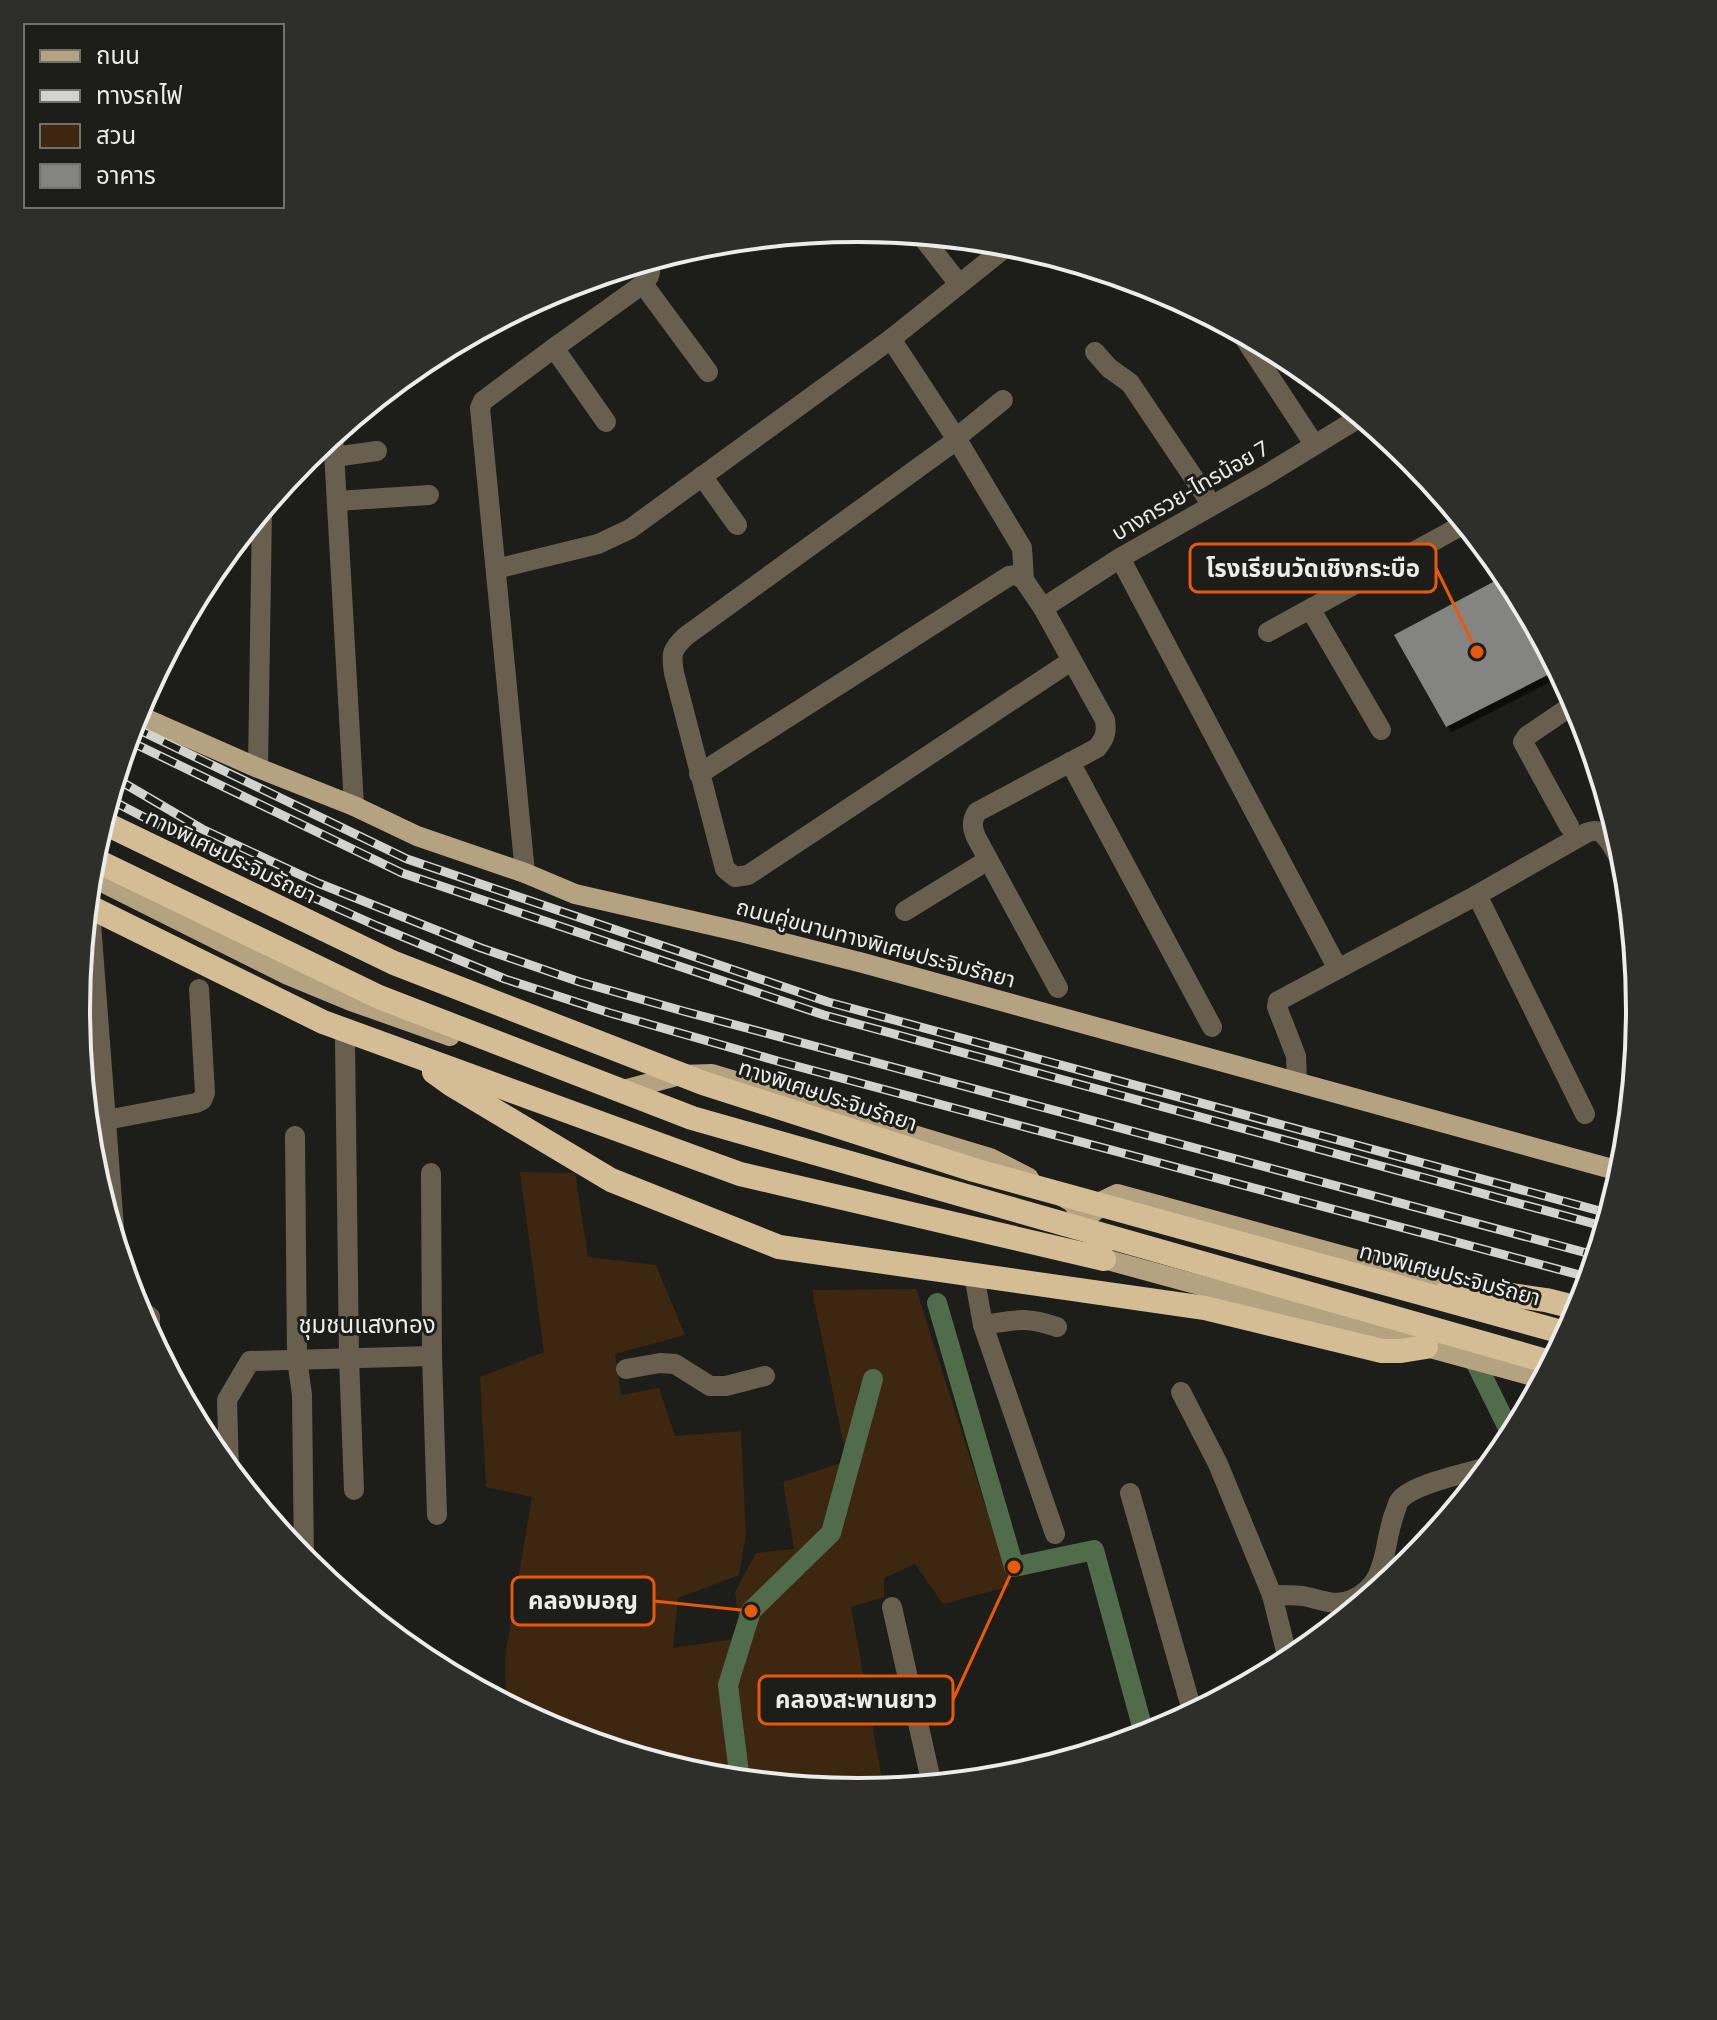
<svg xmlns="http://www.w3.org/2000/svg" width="1717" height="2020" viewBox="0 0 1717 2020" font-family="Commissioner,'Noto Sans Thai',sans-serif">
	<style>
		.green { fill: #3e2711 }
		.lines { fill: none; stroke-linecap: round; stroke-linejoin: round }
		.canal { stroke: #516c4b; stroke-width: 20 }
		.building { fill: #848582; filter: url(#shadow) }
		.minor { stroke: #685f4f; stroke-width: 20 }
		.major { stroke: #b5a281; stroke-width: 20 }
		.highway { stroke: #d4bd95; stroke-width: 24 }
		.rail-casing { stroke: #d2d2cf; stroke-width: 9 }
		.rail { stroke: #1d1d1a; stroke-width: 6; stroke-dasharray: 18; stroke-linecap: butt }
		.labels { text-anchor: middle; stroke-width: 6; stroke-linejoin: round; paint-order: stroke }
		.street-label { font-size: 22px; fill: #ececea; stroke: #1d1d1a }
		.neighbourhood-label { font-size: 24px; fill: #ececea; stroke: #1d1d1a }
		.rim { fill: none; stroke: #ececea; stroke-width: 4 }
		.leader { fill: none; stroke: #e8590c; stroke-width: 3 }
		.callout-dot { fill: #e8590c; stroke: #1d1d1a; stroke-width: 3 }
		.callout { fill: #1d1d1a; stroke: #e8590c; stroke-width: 3 }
		.callout-label { font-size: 24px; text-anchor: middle; font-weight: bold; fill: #ececea }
	</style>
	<defs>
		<filter id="shadow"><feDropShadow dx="5.5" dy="5.5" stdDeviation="0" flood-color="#0009"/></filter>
	</defs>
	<rect width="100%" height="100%" fill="#1d1d1a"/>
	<!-- green -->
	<path class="green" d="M 520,1172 L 575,1173 L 588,1257 L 656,1265 L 685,1335 L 615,1354 L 621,1395 L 659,1388 L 675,1436 L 741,1431 L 746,1534 L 739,1575 L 678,1598 L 673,1648 L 741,1638 L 735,1592 L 756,1553 L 794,1549 L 783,1482 L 847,1461 L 812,1290 L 916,1289 L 1011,1586 L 943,1604 L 915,1564 L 884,1578 L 884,1597 L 851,1607 L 884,1790 L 858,1792 L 705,1777 L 559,1733 L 506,1705 L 505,1657 L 532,1497 L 486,1487 L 480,1377 L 544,1352 Z"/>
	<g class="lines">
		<!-- canal -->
		<g class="canal">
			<path d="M 937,1303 L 1014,1567 L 1094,1550 L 1145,1737"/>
			<path d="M 1469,1349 L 1513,1438"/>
			<path d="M 740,1781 L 728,1685 L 751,1611 L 831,1533 L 873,1379"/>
		</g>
	</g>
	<!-- building -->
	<path class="building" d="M 1508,574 L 1559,669 L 1446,727 L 1394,635 Z"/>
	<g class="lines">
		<!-- minor -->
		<g class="minor">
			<path d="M 920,234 L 959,284"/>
			<path d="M 643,284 L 708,372"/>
			<path d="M 1239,330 L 1314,444"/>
			<path d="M 891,339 L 956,438 L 1003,400"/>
			<path d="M 554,348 L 606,422"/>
			<path d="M 1095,352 L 1109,368 L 1130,383 L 1212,505"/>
			<path d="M 333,434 L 354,806"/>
			<path d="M 334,457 L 377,451"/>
			<path d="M 702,476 L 737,525"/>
			<path d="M 337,501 L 429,495"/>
			<path d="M 1120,558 L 1338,969 L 1477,895 L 1586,833 C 1591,831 1595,830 1600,832 C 1610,837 1622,864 1628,874"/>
			<path d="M 496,569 L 598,544 L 630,529 L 891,339 L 1011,243"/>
			<path d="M 1024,580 L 1022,548 L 956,438 L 951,444 L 686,636 C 671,650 671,654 674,673 L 725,869 L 735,877 L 748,875 L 1071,661"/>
			<path d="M 1043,608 L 1120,558 L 1266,475 L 1362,416"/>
			<path d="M 1311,610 L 1381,730"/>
			<path d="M 1268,632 L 1466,523"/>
			<path d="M 1070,762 L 1212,1027"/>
			<path d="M 258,768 L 262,510"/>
			<path d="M 699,774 L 1009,576 L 1017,575 L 1024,580 L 1043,608 L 1105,720 C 1107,733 1105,738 1097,748 L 977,812 C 971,822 972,827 976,837 L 1058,988"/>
			<path d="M 1569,826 L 1523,742 L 1527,736 L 1577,702"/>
			<path d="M 525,873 L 480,408 L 483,401 L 554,348 L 643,284 C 651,276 653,270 646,261"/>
			<path d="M 1477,895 L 1585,1114"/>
			<path d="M 905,911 L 988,860"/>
			<path d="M 91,923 L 115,1241"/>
			<path d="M 345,1041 L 349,1358 L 354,1490"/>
			<path d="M 1297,1082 L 1296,1056 L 1277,1007 L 1278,1001 L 1338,969"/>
			<path d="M 87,1121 L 106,1120 L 196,1103 L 202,1100 L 205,1093 L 199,989"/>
			<path d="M 295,1136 L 297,1359 L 302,1395 L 304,1562"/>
			<path d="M 431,1173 L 432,1356 L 437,1515"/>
			<path d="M 974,1275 L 983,1325 L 1055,1534"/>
			<path d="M 138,1314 L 146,1314 L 150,1317 L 150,1336"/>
			<path d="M 983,1325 C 1016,1320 1024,1316 1057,1327"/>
			<path d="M 626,1369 L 660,1363 L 675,1364 L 710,1386 L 726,1386 L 765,1376"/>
			<path d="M 1181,1392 L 1218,1464 L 1272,1595 L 1289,1663"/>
			<path d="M 229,1470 L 227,1400 L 250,1361 L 432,1356"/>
			<path d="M 1130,1493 L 1193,1714"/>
			<path d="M 1272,1595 C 1282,1595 1292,1595 1303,1596 C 1319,1599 1334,1607 1351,1600 C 1390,1584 1382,1545 1395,1512 C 1397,1508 1397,1503 1400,1500 C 1412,1484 1470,1472 1491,1466"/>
			<path d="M 892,1607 L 932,1785"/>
		</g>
		<!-- major -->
		<g class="major">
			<path d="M 135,714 L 258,768 L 354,806 L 417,836 L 525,873 L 575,894 L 741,932 L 863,963 L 1623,1172"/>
			<path d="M 89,873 L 104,883 L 288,975 L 351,1001 L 450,1036"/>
			<path d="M 617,1091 L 620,1091 L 680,1075 L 712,1074 L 990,1158 L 1029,1178"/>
			<path d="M 1060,1195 L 1072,1202 L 1090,1227 L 1104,1259 L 1544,1379"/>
			<path d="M 1094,1212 L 1096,1204 L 1117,1194 L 1465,1289"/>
		</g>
		<!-- highway -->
		<g class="highway">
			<path d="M 102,822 L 394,963 L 703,1083 L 974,1170 L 1569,1334"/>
			<path d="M 91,858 L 379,997 L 692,1118 L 1553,1363"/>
			<path d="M 86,905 L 323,1022 L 740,1174 L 1104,1259"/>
			<path d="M 434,1072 L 452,1085 L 611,1180 L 779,1247 L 1205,1308 L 1382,1351 L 1401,1351 L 1426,1347"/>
			<path d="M 1447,1292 L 1491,1292 L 1546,1300 L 1582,1309"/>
		</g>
		<defs>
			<g id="rail">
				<path d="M 131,726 L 407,859 L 828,1002 L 1611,1214"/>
				<path d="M 127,740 L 402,873 L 824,1015 L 1606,1227"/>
				<path d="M 115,778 L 202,829 L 318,883 L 481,948 L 580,982 L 683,1011 L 1598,1256"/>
				<path d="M 109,799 L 203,848 L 377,926 L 505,979 L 610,1013 L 781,1062 L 1591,1278"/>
			</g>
		</defs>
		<!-- rail casing -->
		<use href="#rail" class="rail-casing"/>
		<!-- rail -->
		<use href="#rail" class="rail"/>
	</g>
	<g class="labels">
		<!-- street labels -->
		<g class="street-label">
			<text transform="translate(1190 490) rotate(-30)" y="8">บางกรวย-ไทรน้อย 7</text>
			<text transform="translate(231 856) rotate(26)" y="8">ทางพิเศษประจิมรัถยา</text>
			<text transform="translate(876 943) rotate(15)" y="8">ถนนคู่ขนานทางพิเศษประจิมรัถยา</text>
			<text transform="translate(828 1095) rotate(18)" y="8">ทางพิเศษประจิมรัถยา</text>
			<text transform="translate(1450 1274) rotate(15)" y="8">ทางพิเศษประจิมรัถยา</text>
		</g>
		<!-- neighbourhood labels -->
		<g class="neighbourhood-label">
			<text x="367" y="1333">ชุมชนแสงทอง</text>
		</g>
	</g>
	<!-- crop -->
	<path d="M0 0H1717V2020H0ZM90 1010a768 768 0 1 1 1536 0a768 768 0 1 1-1536 0Z" fill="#2e2e2b" fill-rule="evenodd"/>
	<path class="rim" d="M90 1010a768 768 0 1 1 1536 0a768 768 0 1 1-1536 0Z"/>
	<!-- callouts -->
	<path class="leader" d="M1477 652L1436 568M751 1611L654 1601M1014 1567L953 1700"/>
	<g class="callout-dot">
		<circle cx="1477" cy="652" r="8"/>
		<circle cx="751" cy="1611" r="8"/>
		<circle cx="1014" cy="1567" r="8"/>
	</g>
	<g class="callout">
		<rect x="1190" y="544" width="246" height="48" rx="8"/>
		<rect x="512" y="1577" width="142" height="48" rx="8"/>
		<rect x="759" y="1676" width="194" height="48" rx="8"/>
	</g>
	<g class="callout-label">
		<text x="1313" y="577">โรงเรียนวัดเชิงกระบือ</text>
		<text x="583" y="1609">คลองมอญ</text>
		<text x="856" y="1708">คลองสะพานยาว</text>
	</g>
	<!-- legend -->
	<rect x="24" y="24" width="260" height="184" fill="#1d1d1a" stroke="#70706d" stroke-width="2"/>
	<rect x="40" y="50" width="40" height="12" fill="#b5a281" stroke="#70706d" stroke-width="2"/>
	<text x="96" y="64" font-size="24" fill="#ececea">ถนน</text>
	<rect x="40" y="90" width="40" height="12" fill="#d2d2cf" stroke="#70706d" stroke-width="2"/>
	<text x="96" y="104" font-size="24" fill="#ececea">ทางรถไฟ</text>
	<rect x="40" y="124" width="40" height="24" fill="#3e2711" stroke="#70706d" stroke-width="2"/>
	<text x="96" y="144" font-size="24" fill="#ececea">สวน</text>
	<rect x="40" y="164" width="40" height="24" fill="#848582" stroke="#70706d" stroke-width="2"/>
	<text x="96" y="184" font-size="24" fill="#ececea">อาคาร</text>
</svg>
